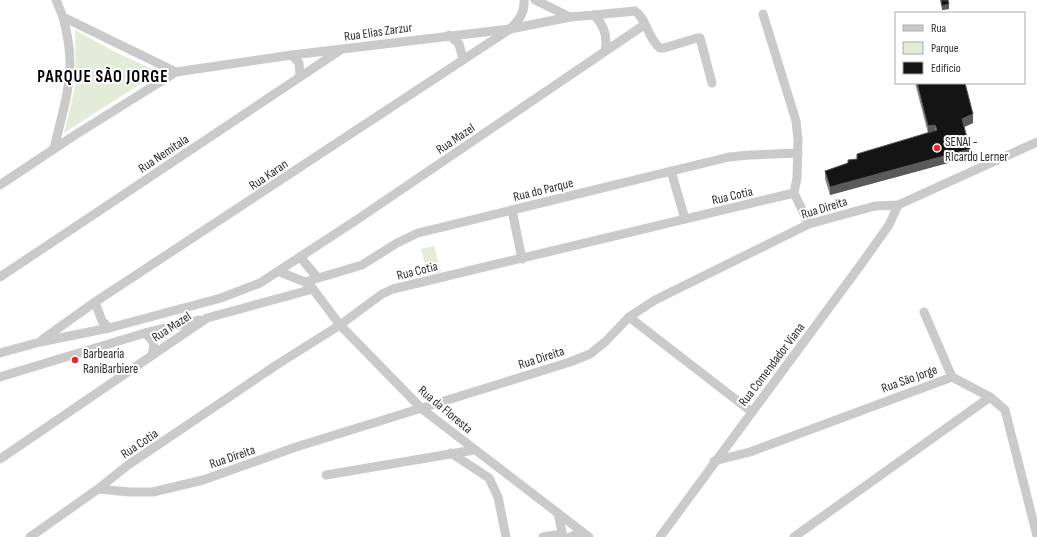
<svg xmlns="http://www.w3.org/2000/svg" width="1037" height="537" viewBox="0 0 1037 537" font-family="'Sofia Sans Condensed',sans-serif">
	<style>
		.green { fill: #e2ecd9 }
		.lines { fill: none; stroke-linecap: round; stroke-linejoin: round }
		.minor { stroke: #cacaca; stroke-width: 9 }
		.wall { fill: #8a8a8a }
		.shaded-wall { fill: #5a5a5a }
		.building { fill: #141414; stroke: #5a5a5a }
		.poi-dot { fill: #f02325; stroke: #fff; stroke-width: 1.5 }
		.labels { text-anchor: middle; stroke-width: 4; stroke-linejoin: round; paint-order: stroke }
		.street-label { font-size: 13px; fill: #2d2d2d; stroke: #fff }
		.poi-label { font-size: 13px; fill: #2d2d2d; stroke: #fff; text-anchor: start }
		.district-label { font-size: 17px; font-weight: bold; letter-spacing: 1px; fill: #000; stroke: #fff }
	</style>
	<rect width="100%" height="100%" fill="#fff"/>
	<!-- green -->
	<g class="green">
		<path d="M 75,30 L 115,52 L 159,72 L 64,133 L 76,83 Z"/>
		<path d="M 434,246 L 441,272 L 428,275 L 421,249 Z"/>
	</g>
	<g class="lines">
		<!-- minor -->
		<g class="minor">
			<path d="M 56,0 L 63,17 L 176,72 L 292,55 L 510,29 L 570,17 L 594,15 C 604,25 608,37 605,51"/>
			<path d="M 535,0 L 570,17"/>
			<path d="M 763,14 L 796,121 L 798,140 L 797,178 L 794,193 L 809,224"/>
			<path d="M 594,15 L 635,11 C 647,19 647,38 660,48 L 664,48 L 697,38 L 700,38 L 712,83"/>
			<path d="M 449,35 L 459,44 L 463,59"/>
			<path d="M 292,55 L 299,63 L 300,76"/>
			<path d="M 54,149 C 60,121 70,92 70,63 C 70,47 67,32 63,17"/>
			<path d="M 671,171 L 685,219"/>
			<path d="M 0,185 L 75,135 L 176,72"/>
			<path d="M 512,210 L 522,259"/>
			<path d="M 300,257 L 317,277"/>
			<path d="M 280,272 L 305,282 L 313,289 L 340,325 L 422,409 L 589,537"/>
			<path d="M 0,277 L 339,51"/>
			<path d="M 305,282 L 362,265 L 397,243 L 418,233 L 729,157 L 750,155 L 798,153"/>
			<path d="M 95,302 L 102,321 L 109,328"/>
			<path d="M 924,312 L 952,377"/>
			<path d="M 629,317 L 752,412"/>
			<path d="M 145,333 C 153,340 156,344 152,354"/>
			<path d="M 43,339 L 95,302 L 510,29 C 519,20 525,13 524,0"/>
			<path d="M 0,353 L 40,342 L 109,328 L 221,298 L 260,283 L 358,219 L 644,25"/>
			<path d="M 0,377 L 145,333 L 200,320"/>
			<path d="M 451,453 L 489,478 L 498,497 L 506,537"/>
			<path d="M 0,459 L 207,318 L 313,289"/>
			<path d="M 714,461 L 750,452 L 952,377 L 990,397 L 1005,410 L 1037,536"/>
			<path d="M 326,475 L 474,450"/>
			<path d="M 98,489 L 128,465 L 278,364 L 340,325 L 382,294 L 393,289 L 794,193"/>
			<path d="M 558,513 L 563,537"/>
			<path d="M 30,537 L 98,489 L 129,492 L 153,492 L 203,480 L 296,447 L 570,362 L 590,354 L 605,342 L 629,317 L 655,300 L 809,224 L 875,206 L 898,205 L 1037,142"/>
			<path d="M 543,537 L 562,534"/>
			<path d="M 570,537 L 582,532"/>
			<path d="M 660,537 L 862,263 L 889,225 L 898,205"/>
			<path d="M 794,537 L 990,397"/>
		</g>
	</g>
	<!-- wall -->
	<g class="wall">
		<path d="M 940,0 L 948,0 L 949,9 L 942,10 Z"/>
		<path d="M 915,83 L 965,83 L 973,123 L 964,127 L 970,157 L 830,195 L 825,179 L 825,171 L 848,163 L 857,159 L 928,133 Z"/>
	</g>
	<!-- shaded-wall -->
	<g class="shaded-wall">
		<path d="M 949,4 L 949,9 L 942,10 L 942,6 Z"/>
		<path d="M 973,114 L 973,123 L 962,128 L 962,119 Z"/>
		<path d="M 935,125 L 935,133 L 928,135 L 928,126 Z"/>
		<path d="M 970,149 L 970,157 L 830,195 L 830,187 Z"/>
	</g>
	<!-- building -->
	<g class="building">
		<path d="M 941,0 L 948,0 L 949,4 L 942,6 Z"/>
		<path d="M 917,83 L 965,83 L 973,114 L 962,119 L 970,149 L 830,187 L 825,171 L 848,163 L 848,160 L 857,159 L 857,154 L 937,130 L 935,125 L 928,126 Z"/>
	</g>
	<!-- markers -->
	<g class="poi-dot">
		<circle cx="937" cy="148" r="4"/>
		<circle cx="75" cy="360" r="4"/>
	</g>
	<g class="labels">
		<!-- street labels -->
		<g class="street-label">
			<text transform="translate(378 31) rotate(-8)" y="5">Rua Elias Zarzur</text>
			<text transform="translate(455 138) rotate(-34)" y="5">Rua Mazel</text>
			<text transform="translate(163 153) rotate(-34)" y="5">Rua Nemitala</text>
			<text transform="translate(268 174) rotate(-34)" y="5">Rua Karan</text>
			<text transform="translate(543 189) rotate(-14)" y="5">Rua do Parque</text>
			<text transform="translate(732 195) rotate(-13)" y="5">Rua Cotia</text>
			<text transform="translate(824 207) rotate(-17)" y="5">Rua Direita</text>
			<text transform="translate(417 270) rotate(-14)" y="5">Rua Cotia</text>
			<text transform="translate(171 326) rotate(-33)" y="5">Rua Mazel</text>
			<text transform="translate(541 357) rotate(-18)" y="5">Rua Direita</text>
			<text transform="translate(771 364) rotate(-53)" y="5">Rua Comendador Viana</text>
			<text transform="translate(909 378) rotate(-20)" y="5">Rua São Jorge</text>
			<text transform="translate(446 409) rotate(40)" y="5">Rua da Floresta</text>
			<text transform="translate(139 443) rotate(-34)" y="5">Rua Cotia</text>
			<text transform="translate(232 456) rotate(-19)" y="5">Rua Direita</text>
		</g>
		<!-- poi labels -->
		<g class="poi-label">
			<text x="945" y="146">SENAI -<tspan x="945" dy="15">RIcardo Lerner</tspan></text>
			<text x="83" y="358">Barbearia<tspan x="83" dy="15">RaniBarbiere</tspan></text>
		</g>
		<!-- district labels -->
		<g class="district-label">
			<text x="103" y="82">PARQUE SÃO JORGE</text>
		</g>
	</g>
	<!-- legend -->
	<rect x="895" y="12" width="130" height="72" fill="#ffffff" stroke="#ababab"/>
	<rect x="903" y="25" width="20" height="6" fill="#cacaca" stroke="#ababab"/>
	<text x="931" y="32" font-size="12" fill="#2d2d2d">Rua</text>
	<rect x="903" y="42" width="20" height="12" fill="#e2ecd9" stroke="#ababab"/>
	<text x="931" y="52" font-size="12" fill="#2d2d2d">Parque</text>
	<rect x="903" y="62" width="20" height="12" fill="#141414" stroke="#ababab"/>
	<text x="931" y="72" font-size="12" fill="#2d2d2d">Edifício</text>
</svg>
